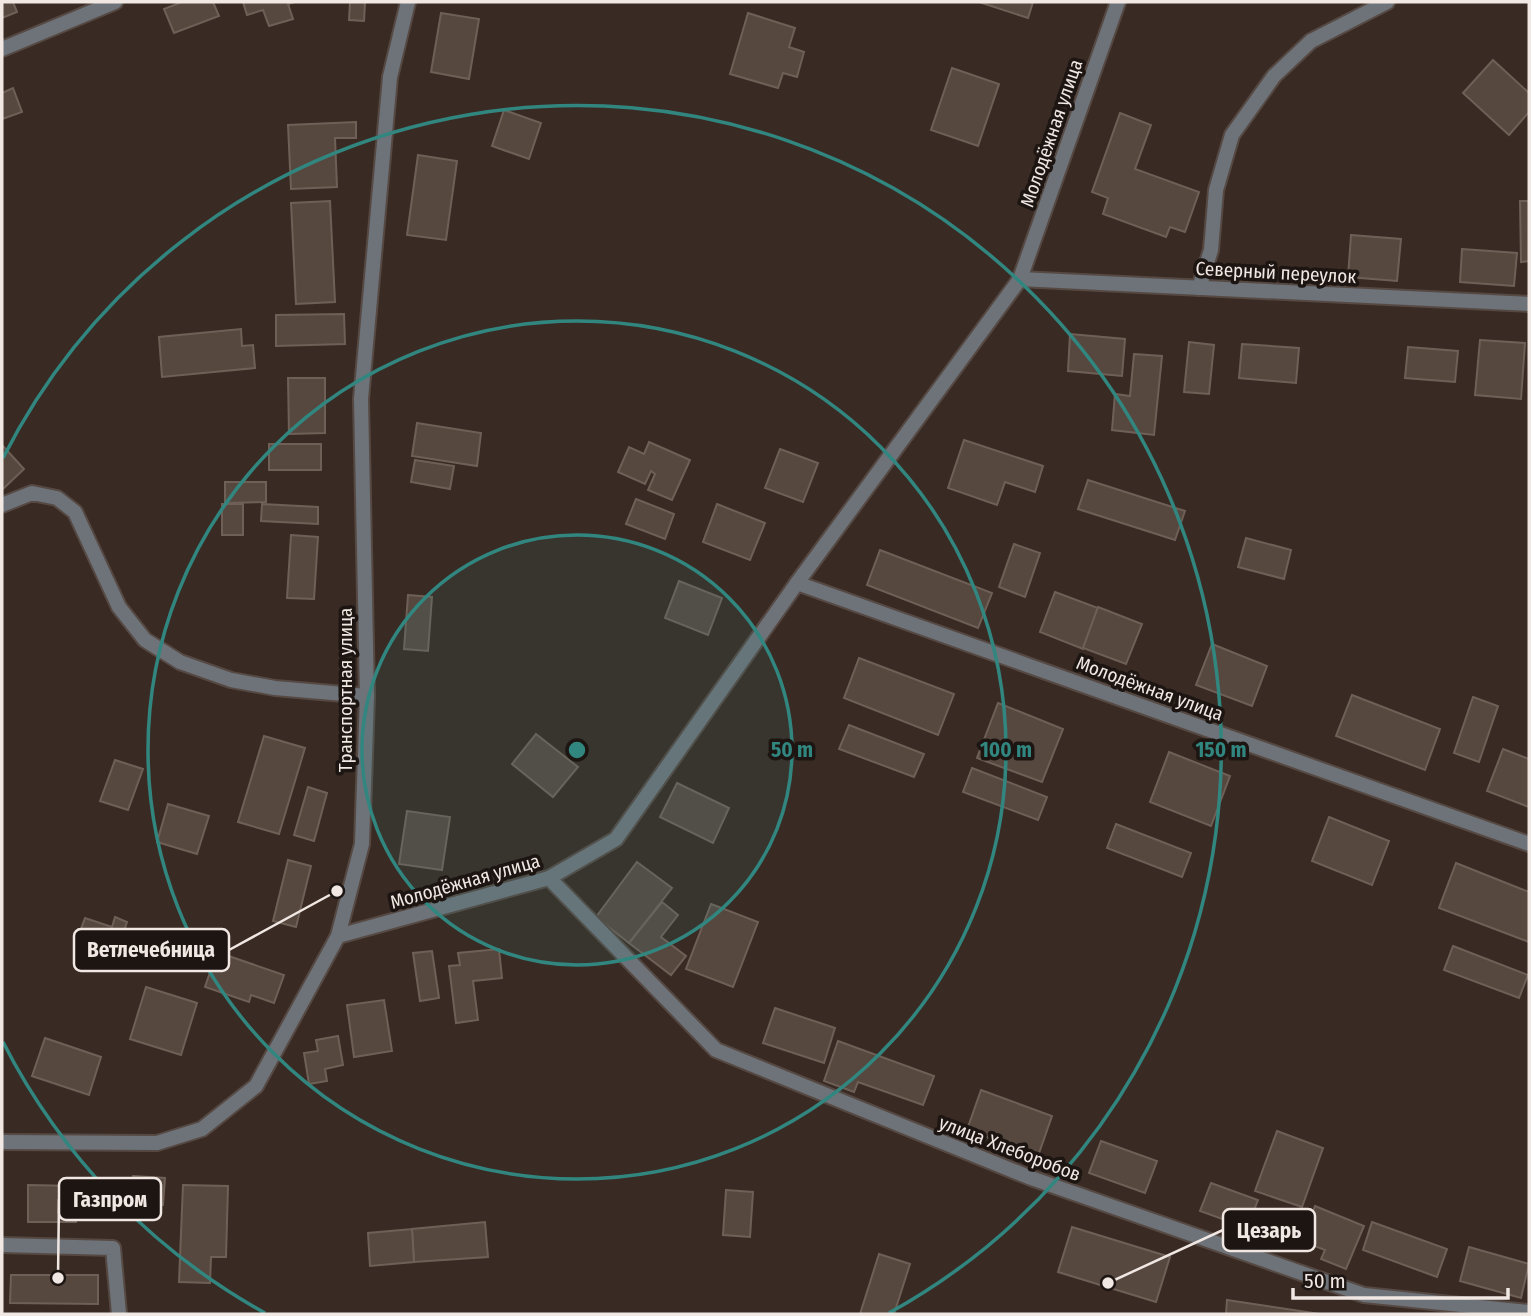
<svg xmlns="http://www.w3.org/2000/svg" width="1531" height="1316" viewBox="0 0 1531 1316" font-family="'Fira Sans Condensed',sans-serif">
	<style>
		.building { fill: #56483f; stroke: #6e6056; stroke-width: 2 }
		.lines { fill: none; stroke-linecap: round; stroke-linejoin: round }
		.service-casing { stroke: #564943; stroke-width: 18 }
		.minor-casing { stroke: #564943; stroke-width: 18 }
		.service { stroke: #6d7379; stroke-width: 14 }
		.minor { stroke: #6d7379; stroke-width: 14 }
		.ring { fill: none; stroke: #318780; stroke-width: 3.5 }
		.labels { text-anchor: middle; stroke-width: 7; stroke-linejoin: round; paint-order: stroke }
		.street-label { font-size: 19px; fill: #f1e7e3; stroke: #1c1512 }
		.centre { fill: #318780; stroke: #1c1512; stroke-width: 3.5 }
		.ring-label { font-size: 21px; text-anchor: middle; font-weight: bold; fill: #318780; stroke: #1c1512; stroke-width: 7; stroke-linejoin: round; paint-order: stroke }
		.leader { fill: none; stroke: #f1e7e3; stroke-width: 2.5 }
		.callout-dot { fill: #f1e7e3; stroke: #1c1512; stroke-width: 2.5 }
		.callout { fill: #1c1512; stroke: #f1e7e3; stroke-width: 2.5 }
		.callout-label { font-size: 21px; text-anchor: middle; font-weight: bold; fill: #f1e7e3 }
	</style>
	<rect width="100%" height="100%" fill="#392b24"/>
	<!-- building -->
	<g class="building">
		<path d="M 2,2 L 13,2 L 17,12 L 2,18 Z"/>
		<path d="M 182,2 L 213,2 L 219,16 L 174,33 L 164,9 Z"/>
		<path d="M 243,2 L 295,2 L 288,4 L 293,19 L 269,26 L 263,10 L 247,15 Z"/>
		<path d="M 346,2 L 365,2 L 364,21 L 349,20 L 350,2 Z"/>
		<path d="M 979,2 L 1033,2 L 1028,18 Z"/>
		<path d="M 441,13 L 479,19 L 469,79 L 431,72 Z"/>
		<path d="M 748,13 L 795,28 L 789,47 L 804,52 L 797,77 L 783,73 L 778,88 L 730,74 Z"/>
		<path d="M 1493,60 L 1529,93 L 1529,112 L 1509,135 L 1463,93 Z"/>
		<path d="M 952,68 L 999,84 L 978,146 L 931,130 Z"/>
		<path d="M 13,88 L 22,112 L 2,119 L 2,93 Z"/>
		<path d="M 504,110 L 541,123 L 529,159 L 492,146 Z"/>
		<path d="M 1120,113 L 1151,125 L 1135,169 L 1199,192 L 1185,232 L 1170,227 L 1166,237 L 1103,214 L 1108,198 L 1092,192 Z"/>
		<path d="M 356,122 L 356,138 L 335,138 L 337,187 L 291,189 L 288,125 Z"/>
		<path d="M 418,155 L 457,161 L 446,240 L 407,235 Z"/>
		<path d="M 330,201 L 335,302 L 296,304 L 291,203 Z"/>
		<path d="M 1520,201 L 1529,201 L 1529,261 L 1521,262 Z"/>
		<path d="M 1351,235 L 1401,239 L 1397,281 L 1348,277 Z"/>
		<path d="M 1462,249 L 1517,253 L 1514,286 L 1460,282 Z"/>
		<path d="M 344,314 L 345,344 L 276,346 L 276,315 Z"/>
		<path d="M 241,329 L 242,346 L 253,345 L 255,368 L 162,377 L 159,337 Z"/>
		<path d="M 1070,334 L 1125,339 L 1122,376 L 1068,371 Z"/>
		<path d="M 1480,340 L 1525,343 L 1521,399 L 1475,395 Z"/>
		<path d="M 1189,342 L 1214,345 L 1209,394 L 1184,392 Z"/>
		<path d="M 1242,344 L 1299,348 L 1296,383 L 1239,378 Z"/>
		<path d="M 1408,347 L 1458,351 L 1455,382 L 1405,378 Z"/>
		<path d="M 1134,354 L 1162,356 L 1154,435 L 1112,430 L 1115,394 L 1130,396 Z"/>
		<path d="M 288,378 L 325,378 L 325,433 L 289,434 Z"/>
		<path d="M 417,423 L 481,433 L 477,466 L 412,456 Z"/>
		<path d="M 964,440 L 1043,466 L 1035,492 L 1005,482 L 997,505 L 948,488 Z"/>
		<path d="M 649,442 L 690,460 L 672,500 L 648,490 L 655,474 L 651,471 L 645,484 L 618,472 L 629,447 L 644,454 Z"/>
		<rect x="269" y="444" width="52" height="26"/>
		<path d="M 2,445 L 24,469 L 2,490 Z"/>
		<path d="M 780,449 L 818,463 L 803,502 L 765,488 Z"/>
		<path d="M 415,460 L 454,466 L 450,489 L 411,482 Z"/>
		<path d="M 1088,480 L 1185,511 L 1175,540 L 1078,509 Z"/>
		<path d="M 225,482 L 266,482 L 266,502 L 225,503 Z"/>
		<path d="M 636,499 L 674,514 L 665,539 L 626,524 Z"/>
		<rect x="222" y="504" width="21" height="31"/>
		<path d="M 262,504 L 318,507 L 318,524 L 261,521 Z"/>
		<path d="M 717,504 L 765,523 L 750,560 L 703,542 Z"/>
		<path d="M 291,535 L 318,537 L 314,599 L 287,598 Z"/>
		<path d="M 1246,538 L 1291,550 L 1284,579 L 1238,567 Z"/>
		<path d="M 1014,544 L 1040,553 L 1025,597 L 999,587 Z"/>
		<path d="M 880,550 L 992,593 L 978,628 L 867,585 Z"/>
		<path d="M 679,581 L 722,598 L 708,635 L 665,618 Z"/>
		<path d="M 1055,592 L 1098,608 L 1083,649 L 1040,632 Z"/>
		<path d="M 408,595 L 432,597 L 428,651 L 404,649 Z"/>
		<path d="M 1098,607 L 1142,624 L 1126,664 L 1083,648 Z"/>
		<path d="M 1212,644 L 1267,666 L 1252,706 L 1196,685 Z"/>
		<path d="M 859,658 L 954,694 L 938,735 L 844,698 Z"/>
		<path d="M 1352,695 L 1440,729 L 1425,770 L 1336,736 Z"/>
		<path d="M 1473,697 L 1498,706 L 1479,762 L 1454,753 Z"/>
		<path d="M 998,703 L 1063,729 L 1042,782 L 977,758 Z"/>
		<path d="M 849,725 L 924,754 L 914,777 L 839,749 Z"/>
		<path d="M 536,734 L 578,767 L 553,797 L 512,764 Z"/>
		<path d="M 264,736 L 305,748 L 279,834 L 238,822 Z"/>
		<path d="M 1503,749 L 1529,759 L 1529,807 L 1487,791 Z"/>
		<path d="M 1169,752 L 1230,776 L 1211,826 L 1150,802 Z"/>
		<path d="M 115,760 L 143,769 L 128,810 L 100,801 Z"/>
		<path d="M 972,768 L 1047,797 L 1038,820 L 963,792 Z"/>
		<path d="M 677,783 L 729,808 L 713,843 L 660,817 Z"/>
		<path d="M 308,787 L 327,793 L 314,841 L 294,835 Z"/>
		<path d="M 168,804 L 209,816 L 197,854 L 157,842 Z"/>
		<path d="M 407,811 L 450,817 L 442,870 L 399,864 Z"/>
		<path d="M 1329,817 L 1389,841 L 1372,885 L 1312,861 Z"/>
		<path d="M 1116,824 L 1191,853 L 1182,877 L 1107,848 Z"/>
		<path d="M 288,860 L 311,866 L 296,927 L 273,921 Z"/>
		<path d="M 637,862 L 672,888 L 629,943 L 596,917 Z"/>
		<path d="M 1456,863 L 1529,892 L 1529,942 L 1439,908 Z"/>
		<path d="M 662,902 L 678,915 L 661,937 L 686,956 L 671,975 L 629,943 Z"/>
		<path d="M 711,904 L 758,922 L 733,987 L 686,969 Z"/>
		<path d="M 115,917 L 127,922 L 124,931 L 130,933 L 119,961 L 75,945 L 85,918 L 112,927 Z"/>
		<path d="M 1453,946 L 1528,975 L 1519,998 L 1444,970 Z"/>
		<path d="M 499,949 L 502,978 L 473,981 L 478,1020 L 456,1023 L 449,966 L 460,965 L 458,953 Z"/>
		<path d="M 432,951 L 439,998 L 420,1001 L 413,953 Z"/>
		<path d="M 217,952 L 284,975 L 274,1003 L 251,995 L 249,1002 L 205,987 Z"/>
		<path d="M 146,987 L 197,1003 L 181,1055 L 130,1039 Z"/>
		<path d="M 384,1000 L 392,1051 L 354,1057 L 347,1005 Z"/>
		<path d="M 775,1008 L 835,1028 L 824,1063 L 763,1043 Z"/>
		<path d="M 338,1036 L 343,1065 L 325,1069 L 327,1081 L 309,1084 L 304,1053 L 318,1051 L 316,1040 Z"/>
		<path d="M 45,1038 L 101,1057 L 89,1095 L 32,1076 Z"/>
		<path d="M 838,1041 L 934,1076 L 923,1105 L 858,1082 L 854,1092 L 824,1081 Z"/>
		<path d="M 981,1090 L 1052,1116 L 1038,1156 L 967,1130 Z"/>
		<path d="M 1277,1131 L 1323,1148 L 1302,1207 L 1255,1191 Z"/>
		<path d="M 1101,1141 L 1157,1161 L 1145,1193 L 1089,1173 Z"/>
		<path d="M 133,1176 L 165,1178 L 163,1205 L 132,1203 Z"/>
		<path d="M 1211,1183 L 1258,1200 L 1247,1228 L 1200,1211 Z"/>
		<path d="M 28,1185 L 76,1186 L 76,1222 L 28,1222 Z"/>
		<path d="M 183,1185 L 228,1186 L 226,1257 L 211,1257 L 210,1283 L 179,1282 Z"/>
		<path d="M 726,1190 L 753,1192 L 750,1237 L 723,1235 Z"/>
		<path d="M 1315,1206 L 1364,1226 L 1346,1269 L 1321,1259 L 1325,1250 L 1302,1241 Z"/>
		<path d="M 485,1222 L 488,1257 L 414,1262 L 412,1229 Z"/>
		<path d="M 1372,1222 L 1447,1249 L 1437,1277 L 1363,1250 Z"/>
		<path d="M 1072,1227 L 1170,1257 L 1156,1302 L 1058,1272 Z"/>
		<path d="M 412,1229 L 414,1262 L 370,1266 L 368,1233 Z"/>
		<path d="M 1469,1247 L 1529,1264 L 1521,1298 L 1460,1281 Z"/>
		<path d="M 879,1254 L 910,1264 L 894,1314 L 860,1314 Z"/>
		<path d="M 11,1275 L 98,1275 L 98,1304 L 10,1303 Z"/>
		<path d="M 1227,1300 L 1320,1314 L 1226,1314 Z"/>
	</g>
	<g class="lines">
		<defs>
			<g id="service">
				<path d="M 2,505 L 32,493 L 57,498 L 75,512 L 119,607 L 145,640 L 180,662 L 231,680 L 275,688 L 367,696"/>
				<path d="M 2,1245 L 113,1248 L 119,1314"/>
			</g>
			<g id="minor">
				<path d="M 2,49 L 115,2"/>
				<path d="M 1020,279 L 1529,304"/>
				<path d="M 1199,288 L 1211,250 L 1216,190 L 1232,135 L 1274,76 L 1311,41 L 1387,2"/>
				<path d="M 797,583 L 1529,844"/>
				<path d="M 549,878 L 716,1050 L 1031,1178 L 1364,1295 L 1529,1312"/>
				<path d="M 338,936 L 549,878 L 616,839 L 797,583 L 1020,279 L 1118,2"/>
				<path d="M 2,1142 L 157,1143 L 202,1129 L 256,1086 L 338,936 L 362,844 L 367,696 L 361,399 L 390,77 L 408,2"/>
			</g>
		</defs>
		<!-- service casing -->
		<use href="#service" class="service-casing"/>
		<!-- minor casing -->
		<use href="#minor" class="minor-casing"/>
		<!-- service -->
		<use href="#service" class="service"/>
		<!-- minor -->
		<use href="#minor" class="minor"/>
	</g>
	<!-- distance rings -->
	<circle cx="577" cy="750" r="215" fill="#318780" fill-opacity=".12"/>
	<g class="ring">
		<circle cx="577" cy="750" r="215"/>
		<circle cx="577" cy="750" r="429"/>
		<path d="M265 1313A644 644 0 0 1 3 1042M3 458A644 644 0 1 1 889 1313"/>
	</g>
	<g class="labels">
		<!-- street labels -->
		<g class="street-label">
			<text transform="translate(1051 133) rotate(-71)" y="7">Молодёжная улица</text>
			<text transform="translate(1276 272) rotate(3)" y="7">Северный переулок</text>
			<text transform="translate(1150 688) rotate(20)" y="7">Молодёжная улица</text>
			<text transform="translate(345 690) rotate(-90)" y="7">Транспортная улица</text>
			<text transform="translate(465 881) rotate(-16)" y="7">Молодёжная улица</text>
			<text transform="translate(1010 1148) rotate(21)" y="7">улица Хлеборобов</text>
		</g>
	</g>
	<circle cx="577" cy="750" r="10" class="centre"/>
	<g class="ring-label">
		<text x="792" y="757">50 m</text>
		<text x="1006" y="757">100 m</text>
		<text x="1221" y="757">150 m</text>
	</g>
	<!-- callouts -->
	<path class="leader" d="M337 891L229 950M58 1278L59 1199M1108 1283L1223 1230"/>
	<g class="callout-dot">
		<circle cx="337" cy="891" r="7"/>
		<circle cx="58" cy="1278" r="7"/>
		<circle cx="1108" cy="1283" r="7"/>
	</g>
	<g class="callout">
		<rect x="74" y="929" width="155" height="42" rx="7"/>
		<rect x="59" y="1178" width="102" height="42" rx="7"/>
		<rect x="1223" y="1209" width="92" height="42" rx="7"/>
	</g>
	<g class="callout-label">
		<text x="151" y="957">Ветлечебница</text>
		<text x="110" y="1207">Газпром</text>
		<text x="1269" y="1238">Цезарь</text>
	</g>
	<!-- border -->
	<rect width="1531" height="1316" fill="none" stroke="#f1e7e3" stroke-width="7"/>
	<!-- scale -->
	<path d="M1293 1288v10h215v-10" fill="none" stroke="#f1e7e3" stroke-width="3.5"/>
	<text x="1304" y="1288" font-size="21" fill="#f1e7e3" stroke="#1c1512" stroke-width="5" paint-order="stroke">50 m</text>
</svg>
